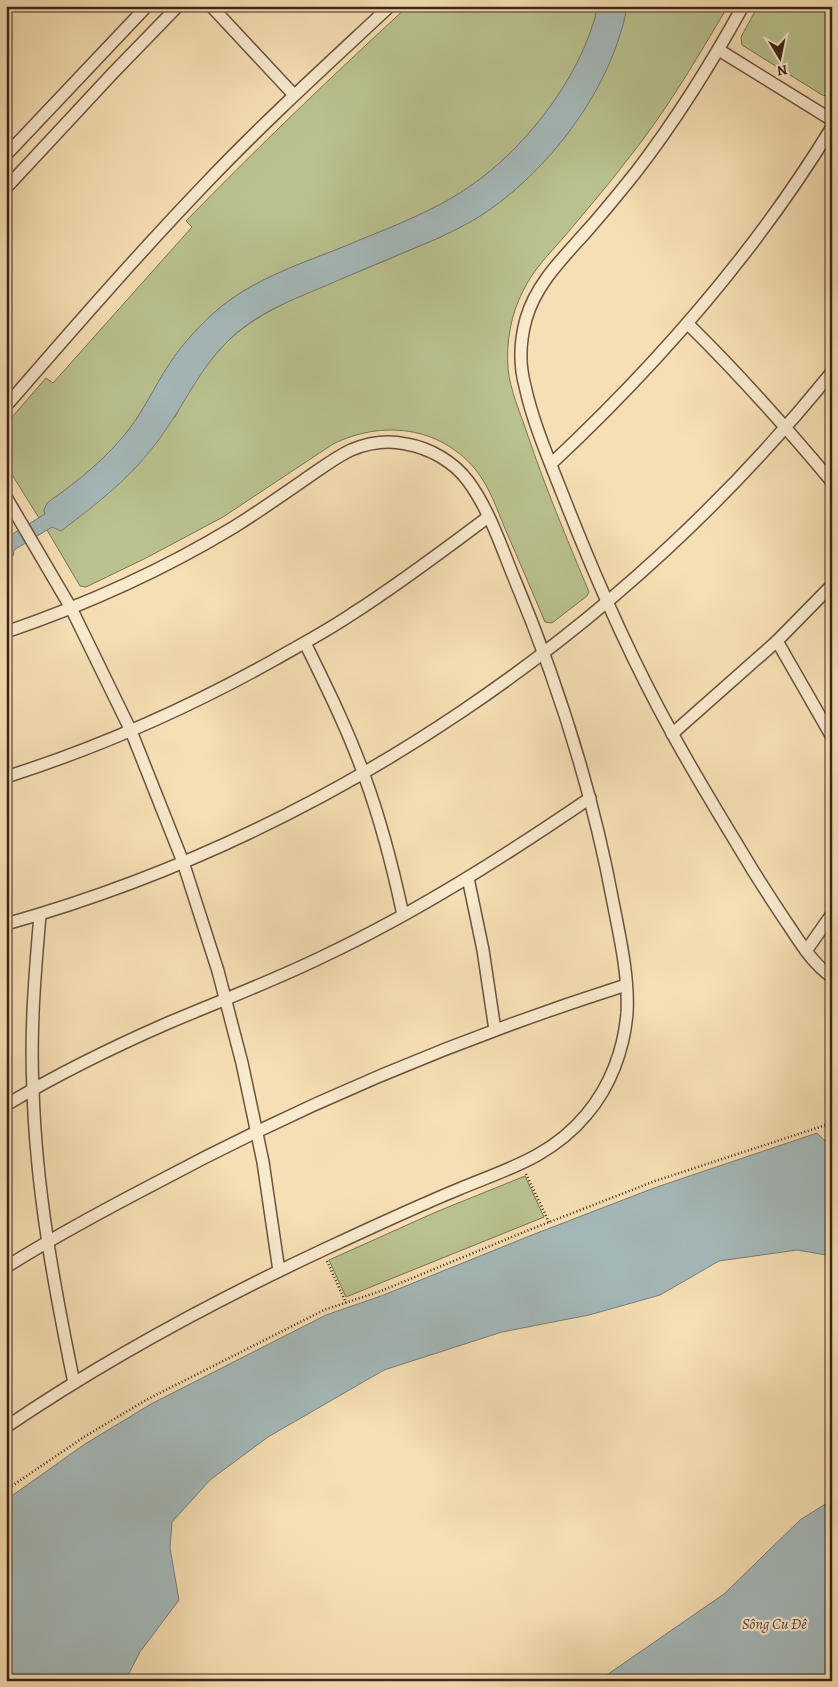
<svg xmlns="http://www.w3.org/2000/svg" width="838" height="1687" viewBox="0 0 838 1687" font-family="Alegreya,serif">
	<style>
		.green { fill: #b9c28f; stroke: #7b7354 }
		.water { fill: #a4b9ba; stroke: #7b7d7a }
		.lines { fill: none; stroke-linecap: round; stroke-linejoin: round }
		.minor-casing { stroke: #6b5340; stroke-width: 14 }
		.path { stroke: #3d241a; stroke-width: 2.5; stroke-dasharray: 1 2.5; stroke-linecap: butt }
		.minor { stroke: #f9eace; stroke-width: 11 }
		.labels { text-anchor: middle; stroke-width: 4.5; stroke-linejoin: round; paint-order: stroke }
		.water-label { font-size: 15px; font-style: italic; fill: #574942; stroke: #f9eace }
	</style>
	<rect width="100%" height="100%" fill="#f6dfb4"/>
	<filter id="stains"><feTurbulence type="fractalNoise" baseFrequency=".004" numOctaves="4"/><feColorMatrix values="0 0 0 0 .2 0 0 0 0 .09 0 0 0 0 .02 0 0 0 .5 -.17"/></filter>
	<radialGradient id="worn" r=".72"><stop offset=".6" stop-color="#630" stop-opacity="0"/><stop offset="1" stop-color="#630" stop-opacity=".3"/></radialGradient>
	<!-- green -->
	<g class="green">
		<path d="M 408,6 L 598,6 C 582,79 519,158 455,196 C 420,217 381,231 343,247 C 303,263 257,278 222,306 C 201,323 183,343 168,366 C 155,386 145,408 130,428 C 108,458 78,481 48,503 L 44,510 L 45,514 L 39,518 L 6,465 L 6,424 L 46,378 L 53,383 L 192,227 L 186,221 C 258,147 332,76 408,6 Z"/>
		<path d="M 627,6 L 728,6 C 696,60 664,115 624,164 C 605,189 584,213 564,237 C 549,254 533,270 523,291 C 511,314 506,342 508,368 C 510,390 520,412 527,433 C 545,487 567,539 589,592 L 587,596 L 552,623 L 545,622 C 532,591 519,561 506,531 C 497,510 490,487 475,469 C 439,426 382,420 333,444 L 223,517 L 146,558 L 86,587 L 80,586 L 47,530 L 53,526 L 175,417 C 187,395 199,373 216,354 C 247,316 294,299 338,280 C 371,267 403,253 436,239 C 451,232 466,225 480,216 C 549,172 612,87 627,6 Z"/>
		<path d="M 758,6 L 832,6 L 832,94 L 827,96 L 822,95 L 742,45 L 741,38 L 742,35 Z"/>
		<path d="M 525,1176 L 544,1217 L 346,1297 L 329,1260 L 436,1212 Z"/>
	</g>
	<!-- water -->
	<g class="water">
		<path d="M 598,6 L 627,6 C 613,87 549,172 480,216 C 466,225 451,232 436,239 C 401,254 366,268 332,283 C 297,298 260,311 232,337 C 201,365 185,404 160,438 C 132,477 99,502 61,531 L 52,527 L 14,550 L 13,556 L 6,560 L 6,538 L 45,514 L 44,510 L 47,503 C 78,481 107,458 130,428 C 145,408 155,386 168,366 C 183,343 201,323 222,306 C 257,278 303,263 343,247 C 381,231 420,217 455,196 C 519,158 582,79 598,6 Z"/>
		<path d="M 817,1133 L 824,1140 L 832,1142 L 832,1256 L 797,1250 L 719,1261 L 660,1295 L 589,1315 L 502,1332 L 384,1370 L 268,1437 L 210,1480 L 172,1522 L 170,1548 L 179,1600 L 140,1652 L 125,1681 L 6,1681 L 6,1497 L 13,1495 L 85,1444 L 151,1404 L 326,1315 L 381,1296 L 532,1235 L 654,1188 Z"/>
		<path d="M 832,1500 L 832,1681 L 598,1681 L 724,1594 L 800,1520 Z"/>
	</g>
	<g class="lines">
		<defs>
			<g id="minor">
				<path d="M 211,6 L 294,95"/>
				<path d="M 743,6 C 711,64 676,120 636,172 C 620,192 603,213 586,232 C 562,259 536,284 526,319 C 520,341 519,364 525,386 C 533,424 552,467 566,503 C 597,582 631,659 672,733 C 697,779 725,824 752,869 C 764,888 776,907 789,926 C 801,944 813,964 832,977"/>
				<path d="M 719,50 L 832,120"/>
				<path d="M 6,155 L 147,6"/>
				<path d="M 6,188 L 113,73 L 178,6"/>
				<path d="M 688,324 C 739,374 786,427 832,482"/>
				<path d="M 6,406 C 72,330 137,255 207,182 C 265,121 328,64 390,6"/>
				<path d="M 551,464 C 659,363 755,253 832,127"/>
				<path d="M 6,497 L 71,608 L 131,731 L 183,862 L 218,971 L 242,1063 L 263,1162 L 279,1271"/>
				<path d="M 6,632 C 85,605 163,570 234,527 C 258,512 281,496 304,480 C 319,470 334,458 351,450 C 368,443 388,440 406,444 C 430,448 454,462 468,481 C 488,508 500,543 512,573 C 557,680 592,789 613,902 C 620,938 629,977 627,1013 C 624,1050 610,1087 586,1115 C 551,1157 507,1169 459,1189 C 413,1208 368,1229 323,1250 C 214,1301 106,1359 6,1427"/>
				<path d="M 777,641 L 832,737"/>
				<path d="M 305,643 C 326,686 348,730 364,775 C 381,821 393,868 403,915"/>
				<path d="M 672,734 L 777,641 L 832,585"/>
				<path d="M 6,777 C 100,747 188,708 274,660 C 300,645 327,631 352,614 C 399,584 444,550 488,517"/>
				<path d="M 468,878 L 483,950 L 495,1030"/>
				<path d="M 40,915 C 35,973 30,1031 33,1090 C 36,1189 54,1286 74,1383"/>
				<path d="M 6,924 C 330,833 621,633 832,372"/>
				<path d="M 806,951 L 832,914"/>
				<path d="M 6,1105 C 58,1074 113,1047 168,1023 C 220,1001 273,981 324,956 C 417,912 505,856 590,798"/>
				<path d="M 6,1267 C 54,1237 104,1210 154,1184 C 305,1103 463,1037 626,985"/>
			</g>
		</defs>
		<!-- minor casing -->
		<use href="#minor" class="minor-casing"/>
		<!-- path -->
		<g class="path">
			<path d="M 526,1174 L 549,1222"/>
			<path d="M 327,1261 L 346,1303"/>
			<path d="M 6,1490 L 84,1437 L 146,1400 L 324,1310 L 381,1291 L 529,1230 L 655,1181 L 832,1123"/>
		</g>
		<!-- minor -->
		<use href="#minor" class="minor"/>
	</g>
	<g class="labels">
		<!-- water labels -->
		<g class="water-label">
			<text x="774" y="1629">Sông Cu Đê</text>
		</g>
	</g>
	<!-- margin -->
	<rect width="838" height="1687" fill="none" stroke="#f6dfb4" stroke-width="25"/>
	<rect x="8" y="8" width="823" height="1672" fill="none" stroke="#3d241a" stroke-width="2.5"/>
	<rect x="12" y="12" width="813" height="1662" fill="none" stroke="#3d241a"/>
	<!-- north arrow -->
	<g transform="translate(780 58) rotate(170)" stroke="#f9eace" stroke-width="4" paint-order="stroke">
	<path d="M0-4L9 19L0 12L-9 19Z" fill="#3d241a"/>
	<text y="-8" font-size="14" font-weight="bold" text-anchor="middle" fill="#3d241a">N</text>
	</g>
	<rect width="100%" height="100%" filter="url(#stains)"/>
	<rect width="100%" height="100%" fill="url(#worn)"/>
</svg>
